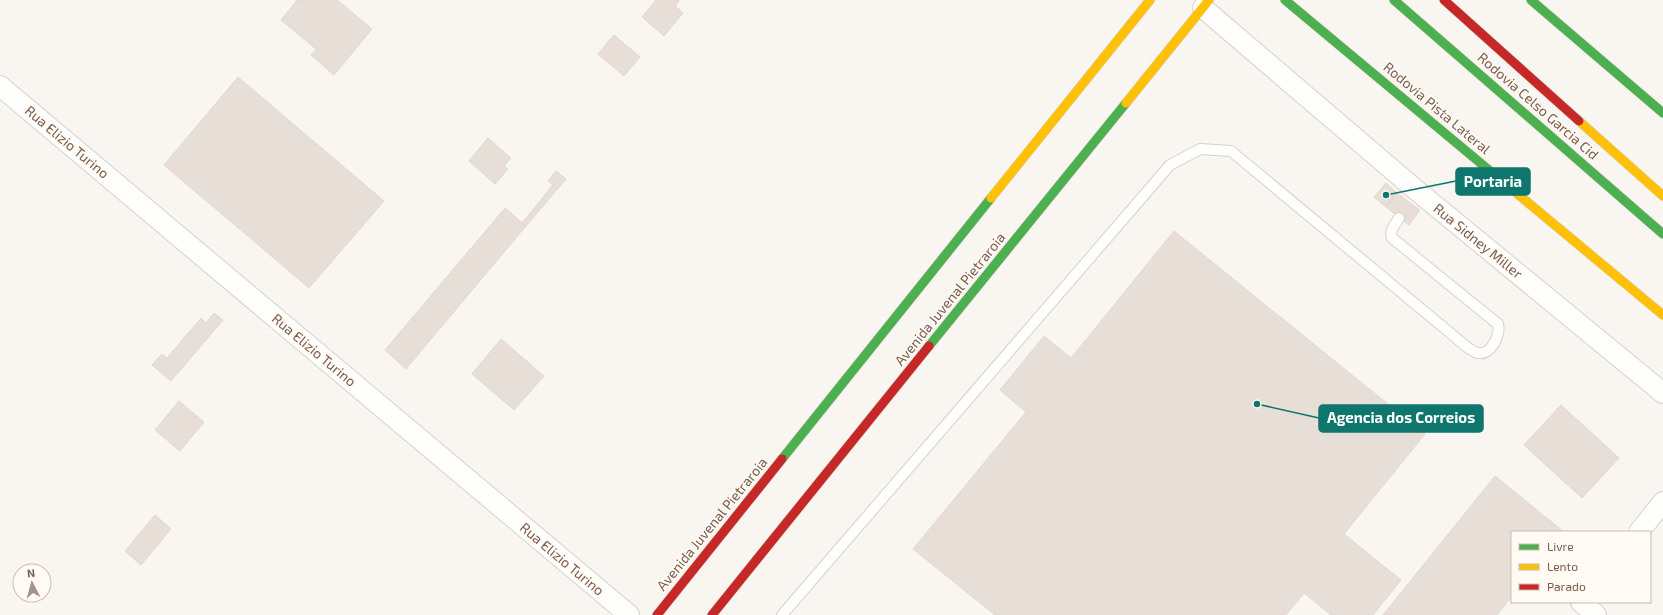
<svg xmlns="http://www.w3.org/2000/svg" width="1663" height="615" viewBox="0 0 1663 615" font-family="'Exo 2',sans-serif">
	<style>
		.building { fill: #e6ded7; stroke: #e2d8d2 }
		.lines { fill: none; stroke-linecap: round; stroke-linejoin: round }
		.lane-casing { stroke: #d7d1cb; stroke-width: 12 }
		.street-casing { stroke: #d7d1cb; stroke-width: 22 }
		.fast-casing { stroke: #d9d2cb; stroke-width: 10 }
		.slow-casing { stroke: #d9d2cb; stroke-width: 10 }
		.jam-casing { stroke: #d9d2cb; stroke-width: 10 }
		.lane { stroke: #fefefd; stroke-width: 10 }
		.street { stroke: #fefefd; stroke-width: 20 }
		.fast { stroke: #4caf50; stroke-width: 9 }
		.slow { stroke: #ffc107; stroke-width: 9 }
		.jam { stroke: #c62828; stroke-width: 9 }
		.labels { text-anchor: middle; stroke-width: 3; stroke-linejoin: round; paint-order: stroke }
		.street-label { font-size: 14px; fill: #7a5c4d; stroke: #fffaf3 }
		.leader { fill: none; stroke: #0f766e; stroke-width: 1.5 }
		.callout-dot { fill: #0f766e; stroke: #fffaf3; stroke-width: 1.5 }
		.callout { fill: #0f766e; stroke: #0f766e; stroke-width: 1.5 }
		.callout-label { font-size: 15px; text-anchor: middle; font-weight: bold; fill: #fff }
	</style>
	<rect width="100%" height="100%" fill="#f9f5f0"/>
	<!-- building -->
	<g class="building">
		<path d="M 297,0 L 337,0 L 372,29 L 334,75 L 311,55 L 316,49 L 281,20 Z"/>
		<path d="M 656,0 L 678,0 L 679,1 L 675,6 L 683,13 L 664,36 L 642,17 Z"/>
		<path d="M 614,35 L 640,57 L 624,76 L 598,54 Z"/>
		<path d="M 238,77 L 384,201 L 309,288 L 164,165 Z"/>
		<path d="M 488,138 L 511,158 L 504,166 L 508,169 L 495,184 L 469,161 Z"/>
		<path d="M 556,171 L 566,179 L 526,226 L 522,223 L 553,185 L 548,181 Z"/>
		<path d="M 1386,183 L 1397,193 L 1386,207 L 1374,197 Z"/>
		<path d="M 1397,193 L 1420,210 L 1409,225 L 1386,207 Z"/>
		<path d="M 505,208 L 526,226 L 406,369 L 385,350 Z"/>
		<path d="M 1174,231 L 1425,434 L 1344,534 L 1401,580 L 1373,615 L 1331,615 L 1304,593 L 1286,615 L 995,615 L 913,549 L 1026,412 L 1000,390 L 1044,336 L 1071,358 Z"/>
		<path d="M 214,313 L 223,320 L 171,381 L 152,365 L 162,354 L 167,358 L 201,318 L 206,323 Z"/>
		<path d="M 501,339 L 544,376 L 514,410 L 472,374 Z"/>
		<path d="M 179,401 L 204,422 L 180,451 L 155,430 Z"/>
		<path d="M 1561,405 L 1619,458 L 1582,498 L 1524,445 Z"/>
		<path d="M 1495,476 L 1564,532 L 1512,532 L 1512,596 L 1497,615 L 1383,615 Z"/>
		<path d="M 155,515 L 171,529 L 141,565 L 125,551 Z"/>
	</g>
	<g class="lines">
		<defs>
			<path id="lane" d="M 782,615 L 1170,165 L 1200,149 L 1231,151 L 1455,337 C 1461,342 1471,352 1478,353 C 1491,356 1501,334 1498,324 L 1392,238 C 1389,230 1395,225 1399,218"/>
			<g id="street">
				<path d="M 1203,8 L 1416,190 L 1663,393"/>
				<path d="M 0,86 L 629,615"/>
				<path d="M 1639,532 L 1663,502"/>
				<path d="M 1581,602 L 1596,615"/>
			</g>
			<g id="fast">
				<path d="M 1285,0 L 1502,181"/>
				<path d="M 1394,0 L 1663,234"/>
				<path d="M 1531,0 L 1663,113"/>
				<path d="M 929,346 L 1126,103"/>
				<path d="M 782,459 L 991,198"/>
			</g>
			<g id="slow">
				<path d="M 1126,103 L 1209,0"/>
				<path d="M 1579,121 L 1663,196"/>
				<path d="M 1502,181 L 1663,315"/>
				<path d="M 991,198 L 1150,0"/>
			</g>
			<g id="jam">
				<path d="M 1444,0 L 1579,121"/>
				<path d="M 657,615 L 782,459"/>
				<path d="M 712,615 L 929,346"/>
			</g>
		</defs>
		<!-- lane casing -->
		<use href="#lane" class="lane-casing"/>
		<!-- street casing -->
		<use href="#street" class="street-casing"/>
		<!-- fast casing -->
		<use href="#fast" class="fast-casing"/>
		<!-- slow casing -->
		<use href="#slow" class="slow-casing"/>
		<!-- jam casing -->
		<use href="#jam" class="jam-casing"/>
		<!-- lane -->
		<use href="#lane" class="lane"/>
		<!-- street -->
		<use href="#street" class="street"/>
		<!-- fast -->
		<use href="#fast" class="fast"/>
		<!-- slow -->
		<use href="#slow" class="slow"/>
		<!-- jam -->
		<use href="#jam" class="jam"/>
	</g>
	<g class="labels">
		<!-- street labels -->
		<g class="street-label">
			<text transform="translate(1538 106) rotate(41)" y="5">Rodovia Celso Garcia Cid</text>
			<text transform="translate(1437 108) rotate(40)" y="5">Rodovia Pista Lateral</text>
			<text transform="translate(67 142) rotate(40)" y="5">Rua Elizio Turino</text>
			<text transform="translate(1478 241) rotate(39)" y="5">Rua Sidney Miller</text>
			<text transform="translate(950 299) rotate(-51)" y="5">Avenida Juvenal Pietraroia</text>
			<text transform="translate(314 350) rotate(40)" y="5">Rua Elizio Turino</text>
			<text transform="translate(712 524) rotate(-51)" y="5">Avenida Juvenal Pietraroia</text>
			<text transform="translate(562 559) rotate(40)" y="5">Rua Elizio Turino</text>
		</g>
	</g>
	<!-- callouts -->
	<path class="leader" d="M1386 195L1456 181M1257 404L1319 418"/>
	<g class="callout-dot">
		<circle cx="1386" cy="195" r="4"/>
		<circle cx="1257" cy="404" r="4"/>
	</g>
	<g class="callout">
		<rect x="1456" y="168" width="74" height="27" rx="4"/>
		<rect x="1319" y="405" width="164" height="27" rx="4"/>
	</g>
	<g class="callout-label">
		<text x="1493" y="187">Portaria</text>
		<text x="1401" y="423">Agencia dos Correios</text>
	</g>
	<!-- legend -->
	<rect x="1511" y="531" width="140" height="72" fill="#fffaf3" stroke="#cabbb1"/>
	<rect x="1519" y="544" width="20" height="6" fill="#4caf50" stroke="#cabbb1"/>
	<text x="1547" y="551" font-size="12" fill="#7a5c4d">Livre</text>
	<rect x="1519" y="564" width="20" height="6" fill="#ffc107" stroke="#cabbb1"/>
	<text x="1547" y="571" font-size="12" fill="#7a5c4d">Lento</text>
	<rect x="1519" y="584" width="20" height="6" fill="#c62828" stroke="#cabbb1"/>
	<text x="1547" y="591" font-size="12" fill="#7a5c4d">Parado</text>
	<!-- north arrow -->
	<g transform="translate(32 583) rotate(354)"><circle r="19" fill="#fffaf3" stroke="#cabbb1"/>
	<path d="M0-3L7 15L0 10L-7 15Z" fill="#a69286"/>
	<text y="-6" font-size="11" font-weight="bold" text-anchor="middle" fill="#7a5c4d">N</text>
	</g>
</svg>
